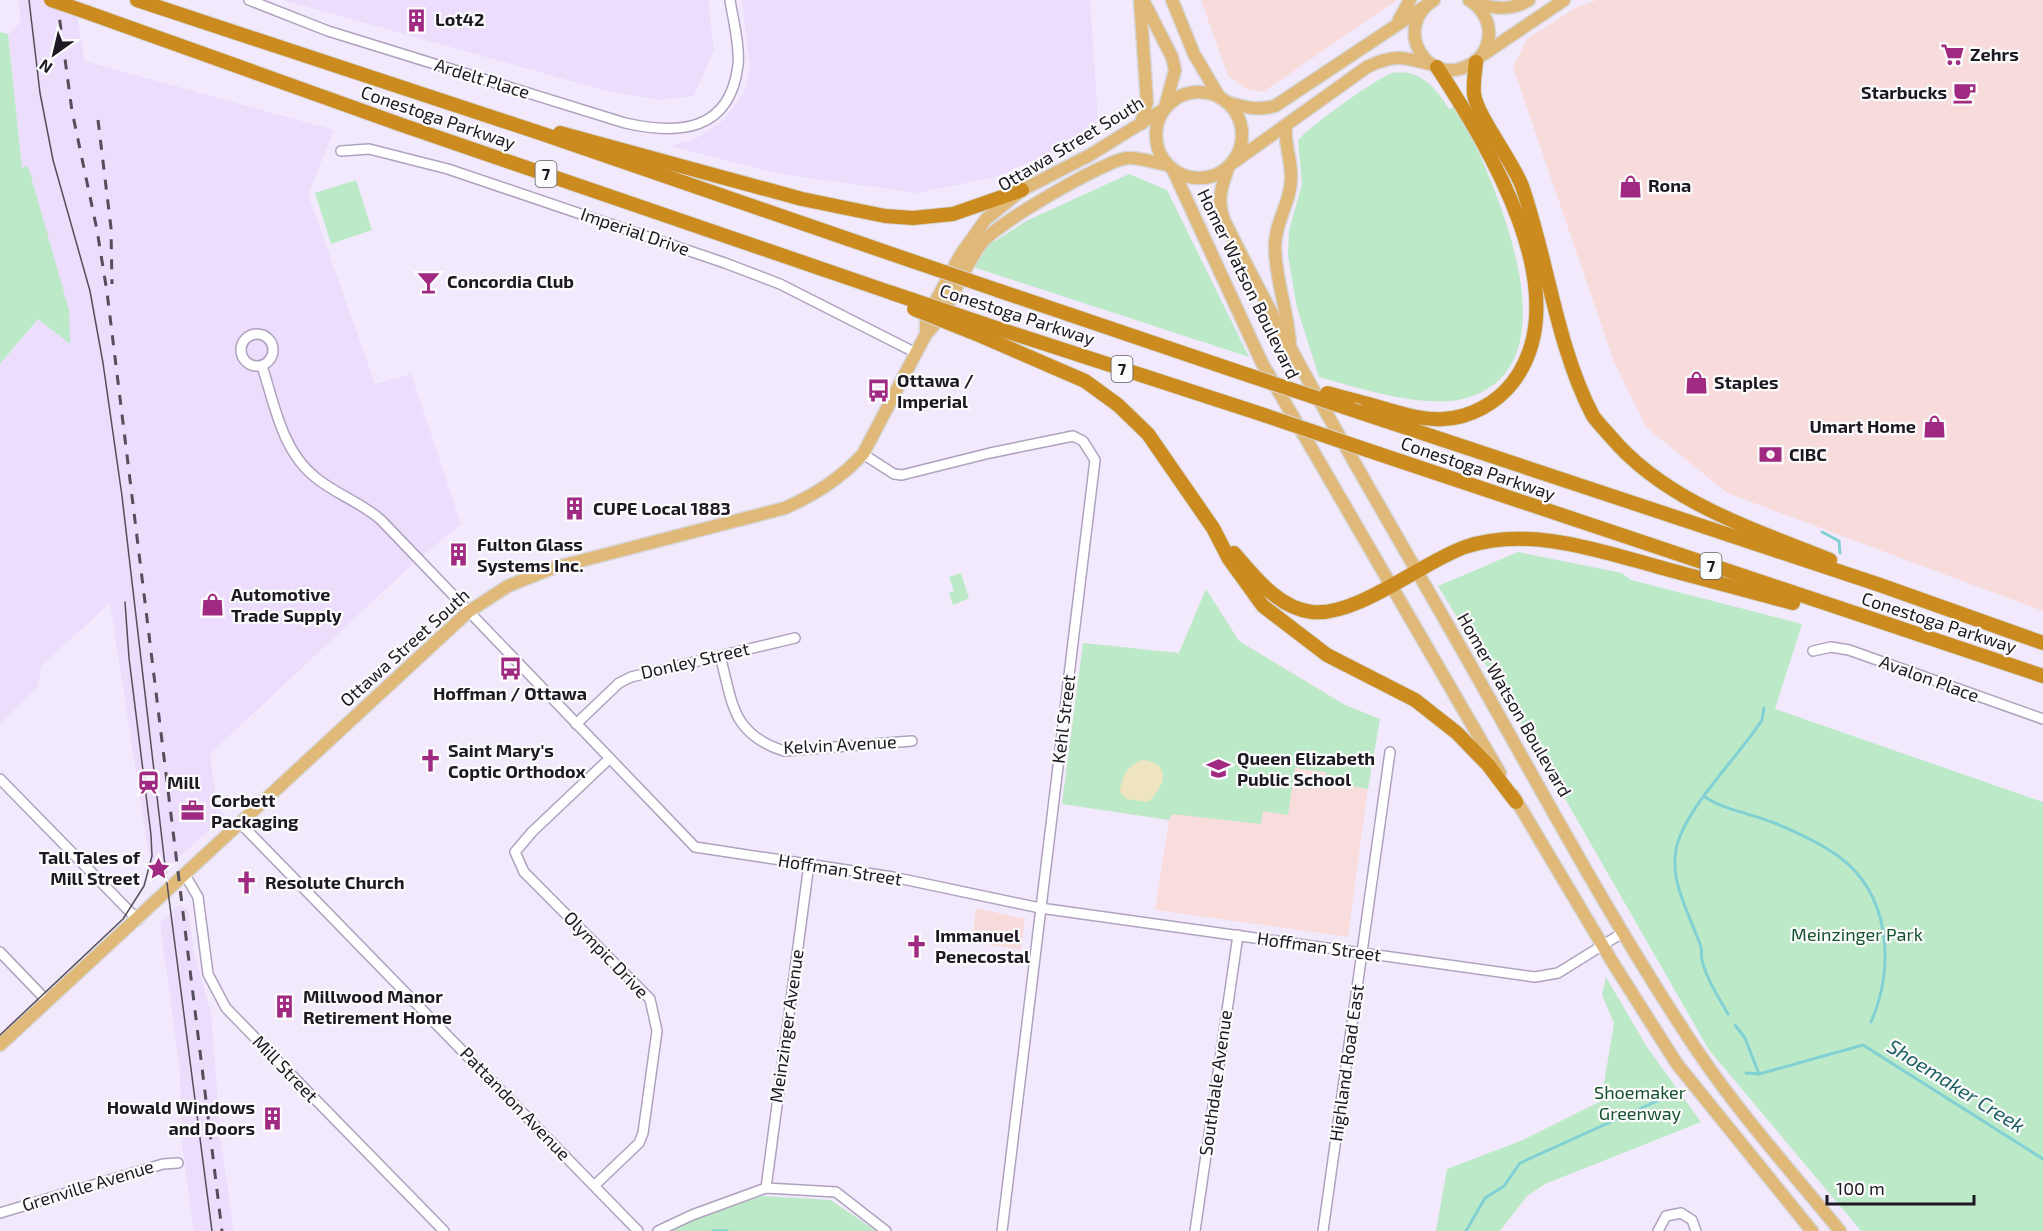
<svg xmlns="http://www.w3.org/2000/svg" width="2043" height="1231" viewBox="0 0 2043 1231" font-family="'Exo 2',sans-serif">
	<style>
		.commercial { fill: #f8dcdc }
		.built { fill: #ebddfb }
		.education { fill: #f8dddc }
		.green { fill: #bceac8 }
		.sand { fill: #eee4bf }
		.lines { fill: none; stroke-linecap: round; stroke-linejoin: round }
		.stream { stroke: #80d0d4; stroke-width: 3 }
		.minor-casing { stroke: #afa2bf; stroke-width: 12 }
		.major-casing { stroke: #d6d5d7; stroke-width: 15 }
		.highway-casing { stroke: #d6d5d7; stroke-width: 16 }
		.minor { stroke: #fff; stroke-width: 9 }
		.major { stroke: #e0b978; stroke-width: 12 }
		.highway { stroke: #cb8b1e; stroke-width: 14 }
		.tram { stroke: #544e5a; stroke-width: 1.5 }
		.rail { stroke: #544e5a; stroke-width: 3; stroke-dasharray: 10 10; stroke-linecap: butt }
		.highway-bridge-casing { stroke: #d6d5d7; stroke-width: 16; stroke-linecap: butt }
		.highway-bridge { stroke: #cb8b1e; stroke-width: 14 }
		.labels { text-anchor: middle; stroke-width: 4.5; stroke-linejoin: round; paint-order: stroke }
		.shield { fill: #fbfbfb; stroke: #605c63; stroke-width: 1.5 }
		.shield-label { font-size: 16px; font-weight: bold; fill: #1d1822 }
		.poi-label { font-size: 18px; font-weight: bold; fill: #1d1822; stroke: #fbfbfb; text-anchor: start }
		.street-label { font-size: 18px; fill: #1d1822; stroke: #fbfbfb }
		.park-label { font-size: 18px; fill: #14512d; stroke: #fbfbfb }
		.water-label { font-size: 20px; font-style: italic; fill: #1d5f62; stroke: #fbfbfb }
	</style>
	<rect width="100%" height="100%" fill="#f2eafc"/>
	<!-- commercial -->
	<g class="commercial">
		<path d="M 1201,0 L 1397,0 L 1263,92 L 1246,89 L 1228,76 Z"/>
		<path d="M 1597,0 L 2043,0 L 2043,611 L 1727,493 L 1646,427 L 1614,362 L 1513,67 L 1527,39 L 1577,7 Z"/>
		<path d="M 976,908 L 1025,919 L 1021,950 L 972,942 Z"/>
	</g>
	<!-- built -->
	<g class="built">
		<path d="M 18,0 L 74,0 L 85,61 L 334,130 L 308,194 L 375,384 L 411,374 L 461,524 L 407,569 L 210,754 L 217,807 L 225,815 L 153,882 L 110,603 L 41,666 L 38,687 L 0,723 L 0,364 L 38,320 L 8,34 L 21,22 Z"/>
		<path d="M 283,0 L 708,0 L 714,50 L 694,96 L 661,100 L 610,92 Z"/>
		<path d="M 742,0 L 1090,0 L 1099,133 L 995,177 L 918,193 L 780,174 L 670,146 L 695,139 L 725,119 L 744,92 L 750,68 Z"/>
		<path d="M 179,905 L 188,909 L 194,953 L 211,1013 L 221,1142 L 234,1231 L 194,1231 L 182,1145 L 180,1071 L 160,923 Z"/>
	</g>
	<!-- education -->
	<path class="education" d="M 1206,589 L 1239,641 L 1345,705 L 1380,719 L 1373,750 L 1348,937 L 1155,910 L 1169,820 L 1062,804 L 1083,643 L 1179,653 Z"/>
	<!-- green -->
	<g class="green">
		<path d="M 0,32 L 8,34 L 22,168 L 28,166 L 69,310 L 70,344 L 38,319 L 0,364 Z"/>
		<path d="M 1392,73 C 1420,68 1436,88 1449,109 L 1456,106 C 1491,173 1586,374 1458,400 C 1417,407 1358,388 1319,377 L 1297,308 L 1288,256 L 1289,230 L 1302,184 L 1298,141 C 1305,129 1377,78 1392,73 Z"/>
		<path d="M 1129,174 L 1167,190 L 1249,357 L 973,267 L 989,245 L 1026,221 Z"/>
		<path d="M 356,180 L 372,230 L 331,244 L 315,193 Z"/>
		<path d="M 1518,552 L 1622,573 L 1631,580 L 1802,624 L 1775,709 L 2043,802 L 2043,1231 L 1861,1231 L 1709,1050 L 1529,736 L 1438,586 Z"/>
		<path d="M 961,573 L 969,598 L 953,605 L 949,593 L 954,591 L 949,577 Z"/>
		<path d="M 1206,589 L 1239,641 L 1345,705 L 1380,719 L 1368,789 L 1326,782 L 1326,772 L 1295,768 L 1288,815 L 1263,811 L 1261,824 L 1172,814 L 1169,820 L 1062,804 L 1083,643 L 1179,653 Z"/>
		<path d="M 1606,977 L 1647,1047 L 1701,1122 L 1545,1184 L 1527,1196 L 1500,1231 L 1436,1231 L 1447,1169 L 1523,1140 L 1601,1101 L 1614,1023 L 1602,995 Z"/>
		<path d="M 762,1196 L 831,1200 L 876,1231 L 670,1231 L 702,1215 Z"/>
	</g>
	<!-- sand -->
	<path class="sand" d="M 1144,760 C 1173,764 1164,788 1148,802 L 1126,799 L 1120,792 C 1122,776 1127,764 1144,760 Z"/>
	<g class="lines">
		<!-- stream -->
		<g class="stream">
			<path d="M 1822,532 L 1839,541 L 1840,553"/>
			<path d="M 1705,797 C 1726,811 1754,814 1777,824 C 1798,833 1820,843 1838,856 C 1891,894 1895,968 1871,1022"/>
			<path d="M 1728,1014 C 1719,998 1706,978 1702,960 C 1701,956 1702,951 1701,947 C 1689,912 1664,874 1680,836 C 1697,796 1737,758 1762,720 L 1764,708"/>
			<path d="M 1735,1025 L 1745,1038 L 1759,1074"/>
			<path d="M 1746,1073 L 1759,1074 L 1863,1045 L 2043,1159"/>
			<path d="M 713,1231 L 727,1231"/>
			<path d="M 1466,1231 L 1485,1198 L 1504,1186 L 1520,1163 L 1668,1096"/>
		</g>
		<defs>
			<g id="minor">
				<path d="M 249,0 L 328,31 L 625,123 C 679,135 730,132 738,65 C 740,45 733,20 730,0"/>
				<path d="M 341,151 L 369,149 L 448,169 L 725,263 L 780,284 L 916,353"/>
				<circle cx="257" cy="350" r="16"/>
				<path d="M 262,366 C 274,403 282,451 315,477 C 335,494 361,502 381,520 L 695,847 L 893,877 L 1040,908 L 1535,977 L 1558,973 L 1624,932"/>
				<path d="M 863,454 L 894,474 L 902,475 L 990,453 L 1073,436 L 1083,441 L 1095,460 L 1002,1231"/>
				<path d="M 1813,651 L 1831,647 L 1849,650 L 2043,719"/>
				<path d="M 720,656 C 733,703 731,734 784,751 L 912,741"/>
				<path d="M 576,724 L 619,683 L 631,677 L 795,638"/>
				<path d="M 0,779 L 138,920"/>
				<path d="M 240,823 L 638,1231"/>
				<path d="M 185,875 L 198,897 L 208,974 L 226,1008 L 444,1231"/>
				<path d="M 0,952 L 48,1002"/>
				<path d="M 595,1185 L 639,1143 L 643,1133 L 657,1031 L 650,999 L 524,872 L 515,852 L 532,832 L 609,759"/>
				<path d="M 766,1188 L 809,864"/>
				<path d="M 0,1213 L 163,1164 L 178,1163"/>
				<path d="M 658,1231 L 692,1215 L 766,1188 L 836,1192 L 886,1231"/>
				<path d="M 1195,1231 L 1238,935"/>
				<path d="M 1323,1231 L 1390,752"/>
				<path d="M 1658,1231 L 1666,1216 L 1681,1213 L 1692,1220 L 1696,1231"/>
			</g>
			<g id="major">
				<path d="M 1140,0 L 1147,102 L 1141,124"/>
				<path d="M 1143,0 L 1172,57 L 1175,70 L 1165,107"/>
				<path d="M 1172,0 L 1194,54 L 1220,98"/>
				<path d="M 1434,0 C 1390,28 1429,90 1471,64 C 1482,58 1488,47 1489,34 C 1489,20 1481,7 1469,0"/>
				<path d="M 1476,3 C 1494,9 1512,11 1529,0"/>
				<path d="M 1399,20 L 1410,0"/>
				<path d="M 1484,54 L 1564,0"/>
				<circle cx="1199" cy="135" r="43"/>
				<path d="M 1226,102 C 1244,107 1257,111 1275,106 L 1427,5"/>
				<path d="M 1286,125 C 1284,144 1291,158 1291,175 C 1292,201 1275,221 1275,246 C 1275,281 1289,313 1290,346"/>
				<path d="M 1234,162 L 1367,67 C 1394,54 1403,57 1430,64"/>
				<path d="M 1229,166 C 1222,185 1216,200 1224,220 C 1296,366 1380,506 1461,648 C 1537,782 1610,920 1696,1049 C 1739,1113 1791,1171 1840,1231"/>
				<path d="M 1173,170 L 1262,363 L 1500,773"/>
				<path d="M 926,334 L 926,319 L 961,254 L 986,219 L 1022,190 L 1090,155 L 1164,109"/>
				<path d="M 1513,795 L 1613,963 L 1677,1064 L 1812,1231"/>
				<path d="M 0,1045 L 468,612 L 508,586 L 553,568 L 785,508 C 816,494 840,479 863,454 L 926,334 C 951,309 960,272 981,244 C 995,224 1104,161 1127,158 C 1140,157 1155,163 1168,165"/>
			</g>
			<g id="highway">
				<path d="M 137,0 L 543,134 L 915,262"/>
				<path d="M 86,12 L 402,125 L 892,293"/>
				<path d="M 1476,62 C 1475,72 1473,83 1474,94 C 1477,116 1512,160 1522,186 C 1548,261 1556,345 1593,416 C 1598,423 1605,430 1611,437 C 1666,502 1753,529 1830,560"/>
				<path d="M 560,133 L 802,199 L 885,216 L 913,218 L 953,214 L 1022,190"/>
				<path d="M 997,290 L 1233,370"/>
				<path d="M 984,324 L 1261,414"/>
				<path d="M 979,335 L 1085,381 L 1118,405 L 1148,434 L 1213,528 L 1229,559 L 1263,606 L 1327,655 L 1415,700 L 1457,733 L 1488,765 L 1516,802"/>
				<path d="M 1349,399 C 1378,405 1413,421 1443,419 C 1470,418 1497,403 1513,382 C 1580,294 1487,144 1437,67"/>
				<path d="M 1359,412 L 1880,585 L 2043,643"/>
				<path d="M 1379,454 L 2043,676"/>
				<path d="M 1234,553 C 1254,576 1278,608 1312,612 C 1357,617 1422,562 1465,547 C 1530,525 1603,552 1666,569 C 1708,580 1751,592 1793,603"/>
			</g>
		</defs>
		<!-- minor casing -->
		<use href="#minor" class="minor-casing"/>
		<!-- major casing -->
		<use href="#major" class="major-casing"/>
		<!-- highway casing -->
		<use href="#highway" class="highway-casing"/>
		<!-- minor -->
		<use href="#minor" class="minor"/>
		<!-- major -->
		<use href="#major" class="major"/>
		<!-- highway -->
		<use href="#highway" class="highway"/>
		<!-- tram -->
		<g class="tram">
			<path d="M 29,0 L 40,93 L 53,160 L 90,291 L 103,363 L 122,496 L 168,891 L 212,1231"/>
			<path d="M 0,1035 L 123,919 L 144,886 L 152,856 L 151,835 L 129,658 L 125,602"/>
		</g>
		<!-- rail -->
		<g class="rail">
			<path d="M 57,0 L 72,111 L 97,230 L 107,292 L 222,1231"/>
			<path d="M 98,120 L 111,228 L 112,284"/>
		</g>
		<defs>
			<g id="highway-bridge">
				<path d="M 51,0 L 86,12"/>
				<path d="M 915,262 L 997,290"/>
				<path d="M 892,293 L 984,324"/>
				<path d="M 914,309 L 979,335"/>
				<path d="M 1233,370 L 1359,412"/>
				<path d="M 1327,393 L 1349,399"/>
				<path d="M 1261,414 L 1379,454"/>
			</g>
		</defs>
		<!-- highway-bridge casing -->
		<use href="#highway-bridge" class="highway-bridge-casing"/>
		<!-- highway-bridge -->
		<use href="#highway-bridge" class="highway-bridge"/>
	</g>
	<!-- icons -->
	<defs>
		<symbol id="building-bare" viewBox="-9 -9 18 18"><path d="M-4-6H4V6H1V3H-1V6H-4ZM-2.5-4.3h1.7v1.8h-1.7ZM.8-4.3h1.7v1.8H.8ZM-2.5-1h1.7V.8h-1.7ZM.8-1h1.7V.8H.8Z" fill="#a02982" stroke="#fbfbfb" stroke-width="2.5" paint-order="stroke"/></symbol>
		<symbol id="supermarket-bare" viewBox="-9 -9 18 18"><path d="M-6-5.5h2.5l.6 2H6L4.5 2H-2.5L-4.4-4H-6ZM-1.5 3.2a1.3 1.3 0 1 0 .1 0ZM3 3.2a1.3 1.3 0 1 0 .1 0Z" fill="#a02982" stroke="#fbfbfb" stroke-width="2.5" paint-order="stroke"/></symbol>
		<symbol id="cafe-bare" viewBox="-9 -9 18 18"><path d="M-5.5-4.5H6V0H3Q3 3.5 0 3.5H-2.5Q-5.5 3.5-5.5 0ZM3-3.2v2h1.7v-2ZM-6 4.5H4V6H-6Z" fill="#a02982" stroke="#fbfbfb" stroke-width="2.5" paint-order="stroke"/></symbol>
		<symbol id="shop-bare" viewBox="-9 -9 18 18"><path d="M-5-2.5h2.3a2.7 3.5 0 0 1 5.4 0H5L5.5 6h-11ZM-1.5-2.5h3a1.5 2.3 0 0 0-3 0Z" fill="#a02982" stroke="#fbfbfb" stroke-width="2.5" paint-order="stroke"/></symbol>
		<symbol id="bar-bare" viewBox="-9 -9 18 18"><path d="M-6-5H6L.8 .8V4.5H3.5V6h-7V4.5H-.8V.8Z" fill="#a02982" stroke="#fbfbfb" stroke-width="2.5" paint-order="stroke"/></symbol>
		<symbol id="bus-bare" viewBox="-9 -9 18 18"><path d="M-5-6H5V4H4V6H2V4H-2V6H-4V4H-5ZM-3.5-4V0h7V-4ZM-3.5 1.2v1.5H-2V1.2ZM2 1.2v1.5H3.5V1.2Z" fill="#a02982" stroke="#fbfbfb" stroke-width="2.5" paint-order="stroke"/></symbol>
		<symbol id="bank-bare" viewBox="-9 -9 18 18"><path d="M-6-4H6V4H-6ZM0-2.3a2.3 2.3 0 1 0 0 4.6a2.3 2.3 0 1 0 0-4.6Z" fill="#a02982" stroke="#fbfbfb" stroke-width="2.5" paint-order="stroke"/></symbol>
		<symbol id="church-bare" viewBox="-9 -9 18 18"><path d="M-1.2-6h2.4v3.5h3.3v2.4h-3.3V6h-2.4V-.1h-3.3v-2.4h3.3Z" fill="#a02982" stroke="#fbfbfb" stroke-width="2.5" paint-order="stroke"/></symbol>
		<symbol id="school-bare" viewBox="-9 -9 18 18"><path d="M0-5L7-2L0 1L-7-2ZM-4 1L0 2.5L4 1V4Q0 6-4 4Z" fill="#a02982" stroke="#fbfbfb" stroke-width="2.5" paint-order="stroke"/></symbol>
		<symbol id="station-bare" viewBox="-9 -9 18 18"><path d="M-3-6H3Q5-6 5-4V2Q5 4 3 4L4.5 6H3L1.5 4h-3L-3 6H-4.5L-3 4Q-5 4-5 2V-4Q-5-6-3-6ZM-3.5-4v3h7v-3ZM-3.5 1v1.5H-2V1ZM2 1v1.5H3.5V1Z" fill="#a02982" stroke="#fbfbfb" stroke-width="2.5" paint-order="stroke"/></symbol>
		<symbol id="office-bare" viewBox="-9 -9 18 18"><path d="M-6-3h4V-5.5h4V-3h4V5H-6ZM-1-4.5V-3h2v-1.5ZM-6 0V1H6V0Z" fill="#a02982" stroke="#fbfbfb" stroke-width="2.5" paint-order="stroke"/></symbol>
		<symbol id="sight-bare" viewBox="-9 -9 18 18"><path d="M0-6L1.8-2.2L6-1.7L2.9 1.2L3.7 5.4L0 3.3L-3.7 5.4L-2.9 1.2L-6-1.7L-1.8-2.2Z" fill="#a02982" stroke="#fbfbfb" stroke-width="2.5" paint-order="stroke"/></symbol>
	</defs>
	<g fill-rule="evenodd">
		<use href="#building-bare" x="400" y="4" width="33" height="33"/>
		<use href="#supermarket-bare" x="1936" y="38" width="33" height="33"/>
		<use href="#cafe-bare" x="1948" y="76" width="33" height="33"/>
		<use href="#shop-bare" x="1614" y="170" width="33" height="33"/>
		<use href="#bar-bare" x="412" y="266" width="33" height="33"/>
		<use href="#shop-bare" x="1680" y="366" width="33" height="33"/>
		<use href="#bus-bare" x="862" y="374" width="33" height="33"/>
		<use href="#shop-bare" x="1918" y="410" width="33" height="33"/>
		<use href="#bank-bare" x="1754" y="438" width="33" height="33"/>
		<use href="#building-bare" x="558" y="492" width="33" height="33"/>
		<use href="#building-bare" x="442" y="538" width="33" height="33"/>
		<use href="#shop-bare" x="196" y="588" width="33" height="33"/>
		<use href="#bus-bare" x="494" y="652" width="33" height="33"/>
		<use href="#church-bare" x="414" y="744" width="33" height="33"/>
		<use href="#school-bare" x="1202" y="752" width="33" height="33"/>
		<use href="#station-bare" x="132" y="766" width="33" height="33"/>
		<use href="#office-bare" x="176" y="794" width="33" height="33"/>
		<use href="#sight-bare" x="142" y="852" width="33" height="33"/>
		<use href="#church-bare" x="230" y="866" width="33" height="33"/>
		<use href="#church-bare" x="900" y="930" width="33" height="33"/>
		<use href="#building-bare" x="268" y="990" width="33" height="33"/>
		<use href="#building-bare" x="256" y="1102" width="33" height="33"/>
	</g>
	<g class="labels">
		<!-- shield labels -->
		<g class="shield">
			<rect x="535.5" y="161" width="21" height="26" rx="4.5"/>
			<rect x="1111.5" y="356" width="21" height="26" rx="4.5"/>
			<rect x="1700.5" y="553" width="21" height="26" rx="4.5"/>
		</g>
		<g class="shield-label">
			<text x="546" y="180">7</text>
			<text x="1122" y="375">7</text>
			<text x="1711" y="572">7</text>
		</g>
		<!-- poi labels -->
		<g class="poi-label">
			<text x="435" y="26">Lot42</text>
			<text x="1970" y="61">Zehrs</text>
			<text x="1947" y="99" text-anchor="end">Starbucks</text>
			<text x="1648" y="192">Rona</text>
			<text x="447" y="288">Concordia Club</text>
			<text x="897" y="387">Ottawa /<tspan x="897" dy="21">Imperial</tspan></text>
			<text x="1714" y="389">Staples</text>
			<text x="1916" y="433" text-anchor="end">Umart Home</text>
			<text x="1789" y="461">CIBC</text>
			<text x="593" y="515">CUPE Local 1883</text>
			<text x="477" y="551">Fulton Glass<tspan x="477" dy="21">Systems Inc.</tspan></text>
			<text x="231" y="601">Automotive<tspan x="231" dy="21">Trade Supply</tspan></text>
			<text x="510" y="700" text-anchor="middle">Hoffman / Ottawa</text>
			<text x="448" y="757">Saint Mary's<tspan x="448" dy="21">Coptic Orthodox</tspan></text>
			<text x="1237" y="765">Queen Elizabeth<tspan x="1237" dy="21">Public School</tspan></text>
			<text x="167" y="789">Mill</text>
			<text x="211" y="807">Corbett<tspan x="211" dy="21">Packaging</tspan></text>
			<text x="140" y="864" text-anchor="end">Tall Tales of<tspan x="140" dy="21">Mill Street</tspan></text>
			<text x="265" y="889">Resolute Church</text>
			<text x="935" y="942">Immanuel<tspan x="935" dy="21">Penecostal</tspan></text>
			<text x="303" y="1003">Millwood Manor<tspan x="303" dy="21">Retirement Home</tspan></text>
			<text x="255" y="1114" text-anchor="end">Howald Windows<tspan x="255" dy="21">and Doors</tspan></text>
		</g>
		<!-- street labels -->
		<g class="street-label">
			<text transform="translate(482 79) rotate(17)" y="6">Ardelt Place</text>
			<text transform="translate(438 118) rotate(19)" y="6">Conestoga Parkway</text>
			<text transform="translate(1071 144) rotate(-31)" y="6">Ottawa Street South</text>
			<text transform="translate(635 232) rotate(19)" y="6">Imperial Drive</text>
			<text transform="translate(1248 284) rotate(64)" y="6">Homer Watson Boulevard</text>
			<text transform="translate(1017 315) rotate(18)" y="6">Conestoga Parkway</text>
			<text transform="translate(1478 469) rotate(19)" y="6">Conestoga Parkway</text>
			<text transform="translate(1939 623) rotate(18)" y="6">Conestoga Parkway</text>
			<text transform="translate(405 648) rotate(-42)" y="6">Ottawa Street South</text>
			<text transform="translate(695 661) rotate(-13)" y="6">Donley Street</text>
			<text transform="translate(1929 679) rotate(20)" y="6">Avalon Place</text>
			<text transform="translate(1514 705) rotate(60)" y="6">Homer Watson Boulevard</text>
			<text transform="translate(1064 719) rotate(-83)" y="6">Kehl Street</text>
			<text transform="translate(840 745) rotate(-3)" y="6">Kelvin Avenue</text>
			<text transform="translate(840 870) rotate(9)" y="6">Hoffman Street</text>
			<text transform="translate(1319 947) rotate(8)" y="6">Hoffman Street</text>
			<text transform="translate(606 955) rotate(46)" y="6">Olympic Drive</text>
			<text transform="translate(787 1026) rotate(-82)" y="6">Meinzinger Avenue</text>
			<text transform="translate(1347 1063) rotate(-82)" y="6">Highland Road East</text>
			<text transform="translate(285 1069) rotate(46)" y="6">Mill Street</text>
			<text transform="translate(1216 1083) rotate(-82)" y="6">Southdale Avenue</text>
			<text transform="translate(515 1104) rotate(46)" y="6">Pattandon Avenue</text>
			<text transform="translate(88 1186) rotate(-17)" y="6">Grenville Avenue</text>
		</g>
		<!-- park labels -->
		<g class="park-label">
			<text x="1857" y="941">Meinzinger Park</text>
			<text x="1640" y="1099">Shoemaker<tspan x="1640" dy="21">Greenway</tspan></text>
		</g>
		<!-- water labels -->
		<g class="water-label">
			<text transform="translate(1956 1086) rotate(32)" y="7">Shoemaker Creek</text>
		</g>
	</g>
	<!-- north arrow -->
	<g transform="translate(54 54) rotate(214)" stroke="#fbfbfb" stroke-width="4.5" paint-order="stroke">
	<path d="M0-4.5L10 22L0 15L-10 22Z" fill="#1d1822"/>
	<text y="-9" font-size="16" font-weight="bold" text-anchor="middle" fill="#1d1822">N</text>
	</g>
	<!-- scale -->
	<path d="M1827 1195v9h147v-9" fill="none" stroke="#1d1822" stroke-width="3"/>
	<text x="1836" y="1195" font-size="18" fill="#1d1822" stroke="#fbfbfb" stroke-width="4.5" paint-order="stroke">100 m</text>
</svg>
